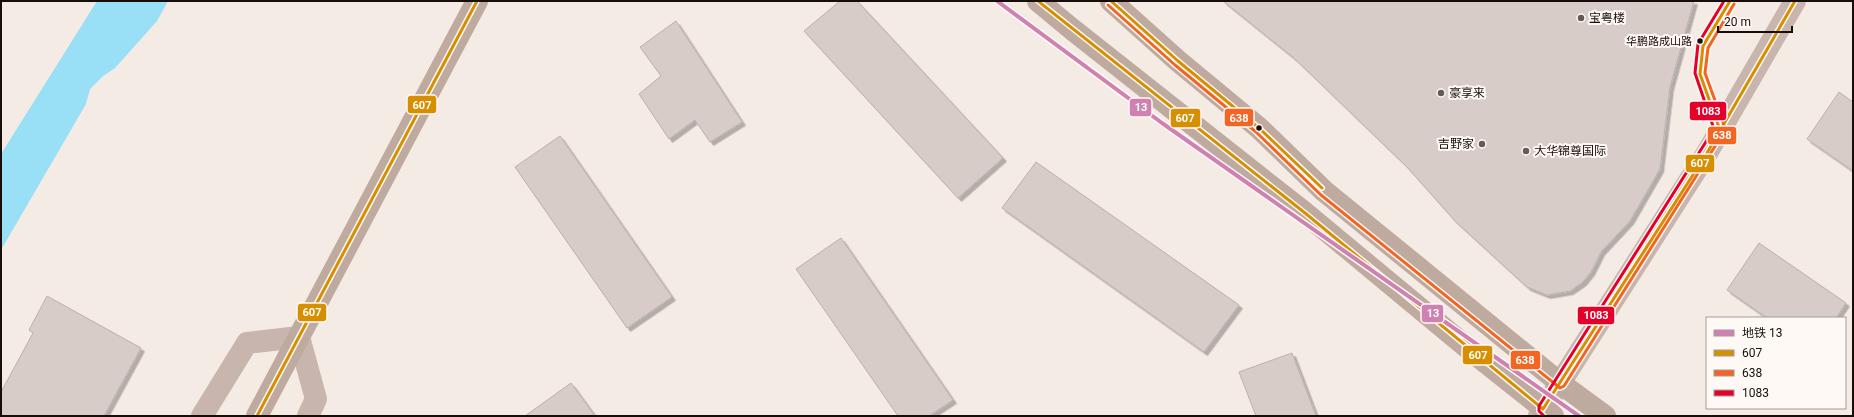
<svg xmlns="http://www.w3.org/2000/svg" width="1854" height="417" viewBox="0 0 1854 417" font-family="Roboto,'Noto Sans SC',sans-serif">
	<style>
		.water { fill: #99dff6 }
		.building { fill: #d7ccc8; stroke: #bbb0ac; filter: url(#shadow) }
		.lines { fill: none; stroke-linecap: round; stroke-linejoin: round }
		.service { stroke: #c8b5ad; stroke-width: 13 }
		.minor { stroke: #c8b5ad; stroke-width: 22 }
		.secondary { stroke: #bfaaa0; stroke-width: 22 }
		.bus-1-casing { stroke: #fff9f6; stroke-width: 6 }
		.bus-2-casing { stroke: #fff9f6; stroke-width: 6 }
		.bus-3-casing { stroke: #fff9f6; stroke-width: 6 }
		.bus-1 { stroke: #d68f01; stroke-width: 3 }
		.bus-2 { stroke: #f26522; stroke-width: 3 }
		.bus-3 { stroke: #e4002b; stroke-width: 3 }
		.metro-1-casing { stroke: #fff9f6; stroke-width: 7 }
		.metro-1 { stroke: #cf81b1; stroke-width: 4 }
		.poi-dot { fill: #655b56; stroke: #fff9f6; stroke-width: 1.5 }
		.bus-dot { fill: #180e09; stroke: #fff9f6; stroke-width: 1.5 }
		.labels { text-anchor: middle; stroke-width: 4; stroke-linejoin: round; paint-order: stroke }
		.bus-label { font-size: 11px; fill: #180e09; stroke: #fff9f6; text-anchor: end }
		.poi-label { font-size: 12px; fill: #180e09; stroke: #fff9f6; text-anchor: start }
		.line-badge { stroke: #fff9f6; stroke-width: 1.5 }
		.badge-label { font-size: 11px; text-anchor: middle; font-weight: bold; fill: #fff }
	</style>
	<defs>
		<filter id="shadow"><feDropShadow dx="3.5" dy="3.5" stdDeviation="0" flood-color="#0004"/></filter>
	</defs>
	<rect width="100%" height="100%" fill="#f5ebe5"/>
	<!-- water -->
	<path class="water" d="M 97,1 L 168,1 L 157,21 L 115,68 L 103,76 L 90,89 L 86,104 L 1,250 L 1,154 Z"/>
	<!-- building -->
	<g class="building">
		<path d="M 840,1 L 857,1 L 1003,158 L 958,198 L 804,31 Z"/>
		<path d="M 1223,1 L 1694,1 L 1670,87 L 1660,169 L 1630,221 L 1601,252 L 1591,272 L 1583,282 L 1570,291 L 1547,295 L 1527,287 L 1455,221 L 1406,166 L 1295,59 Z"/>
		<path d="M 676,21 L 742,122 L 710,142 L 695,120 L 669,139 L 639,94 L 661,76 L 640,47 Z"/>
		<path d="M 1839,92 L 1853,102 L 1853,171 L 1807,139 Z"/>
		<path d="M 560,136 L 672,297 L 627,328 L 515,167 Z"/>
		<path d="M 1036,162 L 1239,305 L 1204,352 L 1002,208 Z"/>
		<path d="M 841,238 L 953,400 L 929,416 L 898,416 L 796,269 Z"/>
		<path d="M 1759,243 L 1846,303 L 1836,318 L 1767,318 L 1727,290 Z"/>
		<path d="M 47,296 L 141,348 L 104,416 L 1,416 L 1,392 L 33,333 L 29,330 Z"/>
		<path d="M 1292,353 L 1316,416 L 1256,416 L 1239,372 Z"/>
		<path d="M 571,383 L 595,416 L 525,416 Z"/>
	</g>
	<g class="lines">
		<!-- service -->
		<path class="service" d="M 1720,130 L 1700,74 L 1703,46 L 1730,1"/>
		<!-- minor -->
		<g class="minor">
			<path d="M 202,416 L 247,343 L 299,337 L 316,399 L 308,416"/>
			<path d="M 1539,416 L 1707,153 L 1795,1"/>
		</g>
		<!-- secondary -->
		<g class="secondary">
			<path d="M 1038,1 L 1073,30 L 1305,213 L 1475,354 L 1553,416"/>
			<path d="M 1111,1 L 1178,61 L 1259,128 L 1324,191 L 1560,383 L 1605,416"/>
			<path d="M 257,416 L 477,1"/>
		</g>
		<defs>
			<g id="bus-1">
				<path d="M 1038,1 L 1305,213 L 1543,409 L 1707,153 L 1795,1"/>
				<path d="M 1111,1 L 1178,61 L 1259,128 L 1322,188"/>
				<path d="M 1720,130 L 1700,74 L 1703,46 L 1730,1"/>
				<path d="M 257,416 L 477,1"/>
			</g>
			<path id="bus-2" d="M 1108,5 L 1175,65 L 1256,132 L 1321,195 L 1560,388 L 1564,386 L 1724,132 L 1725,128 L 1705,73 L 1708,48 L 1734,4"/>
			<path id="bus-3" d="M 1544,416 L 1539,411 L 1539,406 L 1714,129 L 1695,73 L 1698,44 L 1724,1"/>
		</defs>
		<!-- bus-1 casing -->
		<use href="#bus-1" class="bus-1-casing"/>
		<!-- bus-2 casing -->
		<use href="#bus-2" class="bus-2-casing"/>
		<!-- bus-3 casing -->
		<use href="#bus-3" class="bus-3-casing"/>
		<!-- bus-1 -->
		<use href="#bus-1" class="bus-1"/>
		<!-- bus-2 -->
		<use href="#bus-2" class="bus-2"/>
		<!-- bus-3 -->
		<use href="#bus-3" class="bus-3"/>
		<defs>
			<path id="metro-1" d="M 997,1 L 1162,123 L 1579,416"/>
		</defs>
		<!-- metro-1 casing -->
		<use href="#metro-1" class="metro-1-casing"/>
		<!-- metro-1 -->
		<use href="#metro-1" class="metro-1"/>
	</g>
	<!-- markers -->
	<g class="poi-dot">
		<circle cx="1581" cy="18" r="4"/>
		<circle cx="1441" cy="93" r="4"/>
		<circle cx="1482" cy="144" r="4"/>
		<circle cx="1526" cy="151" r="4"/>
	</g>
	<g class="bus-dot">
		<circle cx="1700" cy="41" r="3.5"/>
		<circle cx="1259" cy="128" r="3.5"/>
	</g>
	<g class="labels">
		<!-- bus labels -->
		<g class="bus-label">
			<text x="1692" y="45">华鹏路成山路</text>
		</g>
		<!-- poi labels -->
		<g class="poi-label">
			<text x="1589" y="22">宝粤楼</text>
			<text x="1449" y="97">豪享来</text>
			<text x="1474" y="148" text-anchor="end">吉野家</text>
			<text x="1534" y="155">大华锦尊国际</text>
		</g>
	</g>
	<g class="line-badge">
		<rect x="407" y="95" width="30" height="19" rx="4" fill="#d68f01"/>
		<rect x="1129" y="98" width="23" height="19" rx="4" fill="#cf81b1"/>
		<rect x="1689" y="101" width="38" height="20" rx="4" fill="#e4002b"/>
		<rect x="1224" y="108" width="30" height="19" rx="4" fill="#f26522"/>
		<rect x="1170" y="108" width="31" height="20" rx="4" fill="#d68f01"/>
		<rect x="1707" y="126" width="30" height="19" rx="4" fill="#f26522"/>
		<rect x="1685" y="154" width="30" height="19" rx="4" fill="#d68f01"/>
		<rect x="297" y="303" width="30" height="19" rx="4" fill="#d68f01"/>
		<rect x="1421" y="304" width="23" height="19" rx="4" fill="#cf81b1"/>
		<rect x="1577" y="306" width="38" height="19" rx="4" fill="#e4002b"/>
		<rect x="1462" y="345" width="31" height="20" rx="4" fill="#d68f01"/>
		<rect x="1510" y="350" width="31" height="20" rx="4" fill="#f26522"/>
	</g>
	<g class="badge-label">
		<text x="422" y="109">607</text>
		<text x="1141" y="111">13</text>
		<text x="1708" y="115">1083</text>
		<text x="1239" y="122">638</text>
		<text x="1185" y="122">607</text>
		<text x="1722" y="139">638</text>
		<text x="1700" y="167">607</text>
		<text x="312" y="316">607</text>
		<text x="1433" y="317">13</text>
		<text x="1596" y="319">1083</text>
		<text x="1478" y="359">607</text>
		<text x="1525" y="364">638</text>
	</g>
	<!-- border -->
	<rect width="1854" height="417" fill="none" stroke="#180e09" stroke-width="4"/>
	<!-- legend -->
	<rect x="1706" y="317" width="140" height="92" fill="#fff9f6" stroke="#a39b97"/>
	<rect x="1714" y="330" width="20" height="6" fill="#cf81b1" stroke="#a39b97"/>
	<text x="1742" y="337" font-size="12" fill="#180e09">地铁 13</text>
	<rect x="1714" y="350" width="20" height="6" fill="#d68f01" stroke="#a39b97"/>
	<text x="1742" y="357" font-size="12" fill="#180e09">607</text>
	<rect x="1714" y="370" width="20" height="6" fill="#f26522" stroke="#a39b97"/>
	<text x="1742" y="377" font-size="12" fill="#180e09">638</text>
	<rect x="1714" y="390" width="20" height="6" fill="#e4002b" stroke="#a39b97"/>
	<text x="1742" y="397" font-size="12" fill="#180e09">1083</text>
	<!-- scale -->
	<path d="M1718 26v6h74v-6" fill="none" stroke="#180e09" stroke-width="2"/>
	<text x="1724" y="26" font-size="12" fill="#180e09" stroke="#fff9f6" stroke-width="3" paint-order="stroke">20 m</text>
</svg>
